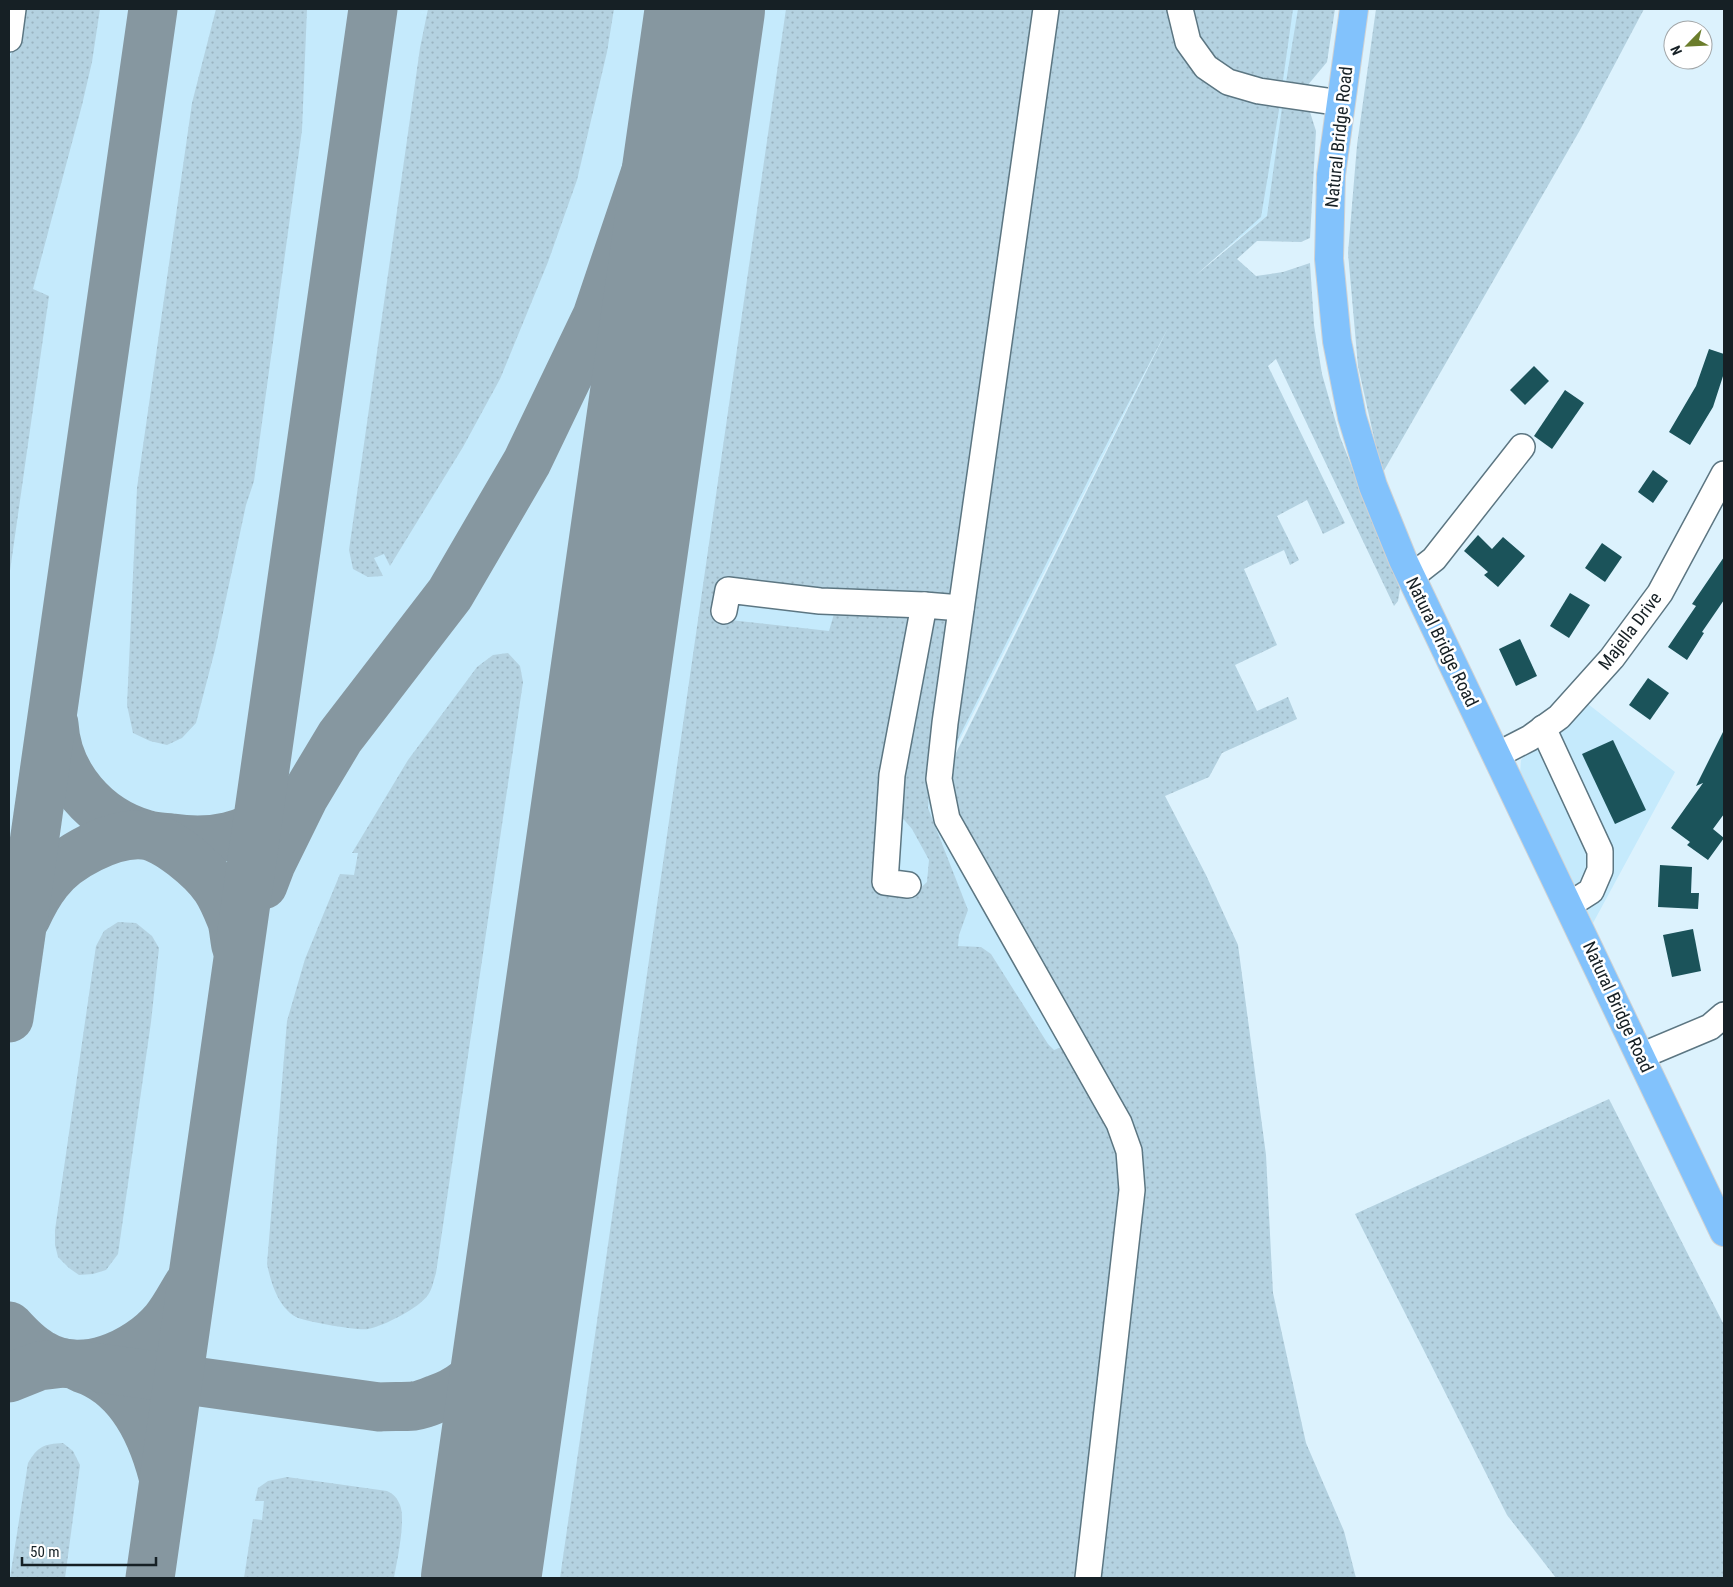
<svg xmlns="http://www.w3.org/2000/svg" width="1733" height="1587" viewBox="0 0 1733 1587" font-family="'Roboto Condensed',sans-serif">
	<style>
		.built { fill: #c5eafc }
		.grass { fill: url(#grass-dots) }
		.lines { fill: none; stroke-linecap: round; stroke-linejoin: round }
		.taxiway { stroke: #8697a0; stroke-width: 49 }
		.runway { stroke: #8697a0; stroke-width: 120 }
		.building { fill: #1b535a }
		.minor-casing { stroke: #5c7682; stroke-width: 28 }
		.major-casing { stroke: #d0d2d3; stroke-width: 30 }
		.minor { stroke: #fff; stroke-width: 25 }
		.major { stroke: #82c2fc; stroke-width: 28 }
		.labels { text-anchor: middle; stroke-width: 5; stroke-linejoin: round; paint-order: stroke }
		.street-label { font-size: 18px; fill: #162025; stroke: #fff }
	</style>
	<defs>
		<pattern id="grass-dots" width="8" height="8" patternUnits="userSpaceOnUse" patternTransform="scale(1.25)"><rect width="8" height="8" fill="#b4d2e1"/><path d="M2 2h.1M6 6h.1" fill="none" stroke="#9ab4c1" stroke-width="1.8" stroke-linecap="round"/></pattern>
	</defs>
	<rect width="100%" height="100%" fill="#dcf2fd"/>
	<!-- built -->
	<g class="built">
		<path d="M 9,9 L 1320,9 L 1305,96 L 1305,132 L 1267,216 L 1195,274 L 948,763 L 955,809 L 1122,1095 L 1103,1578 L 9,1578 Z"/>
		<path d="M 1588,704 L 1675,772 L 1593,923 L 1520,773 L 1521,760 L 1531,748 L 1563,726 Z"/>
	</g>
	<!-- grass -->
	<g class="grass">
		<path d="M 20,9 L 100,9 L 92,62 L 82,105 L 33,289 L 49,296 L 9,578 L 9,62 L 16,37 Z"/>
		<path d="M 216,9 L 307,9 L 302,130 L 254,481 L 246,505 L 215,650 L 196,723 L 182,738 L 167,745 L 150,741 L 133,733 L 127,705 L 137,488 L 192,103 Z"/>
		<path d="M 428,9 L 614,9 L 607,52 L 577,180 L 548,262 L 500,379 L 463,447 L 390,566 L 384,554 L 374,558 L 383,576 L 368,577 L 353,569 L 349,550 L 420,48 Z"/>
		<path d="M 786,9 L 1037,9 L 952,591 L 944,600 L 722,580 L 712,618 L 829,631 L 836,607 L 915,611 L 875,888 L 914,894 L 927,882 L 929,860 L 912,829 L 899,814 L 922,656 L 932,617 L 948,617 L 937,687 L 928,808 L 968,910 L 959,935 L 958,946 L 981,947 L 991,954 L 1048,1044 L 1054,1050 L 1062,1047 L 1109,1126 L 1119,1154 L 1122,1193 L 1076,1578 L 560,1578 Z"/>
		<path d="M 1056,9 L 1174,9 L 1193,61 L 1281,98 L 1261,217 L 1195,276 L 1267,216 L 1283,100 L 1303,100 L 1310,112 L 1316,131 L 1310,238 L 1301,242 L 1257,241 L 1237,259 L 1256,276 L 1283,272 L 1310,263 L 1314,325 L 1322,374 L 1340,437 L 1400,589 L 1398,601 L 1394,606 L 1276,359 L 1268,366 L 1345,523 L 1323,534 L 1307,500 L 1277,516 L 1299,560 L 1290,565 L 1284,550 L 1244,569 L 1277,645 L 1235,665 L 1257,711 L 1288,697 L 1297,719 L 1222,753 L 1209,777 L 1165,796 L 1206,875 L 1238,945 L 1266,1155 L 1273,1293 L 1306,1443 L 1344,1531 L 1356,1578 L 1099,1578 L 1141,1172 L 955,809 L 951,763 L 1168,328 L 1101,455 L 954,747 Z"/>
		<path d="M 1186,9 L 1293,9 L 1282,87 L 1249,81 L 1210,62 Z"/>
		<path d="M 1298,9 L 1335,9 L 1327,62 L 1307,86 L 1285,88 Z"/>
		<path d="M 1376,9 L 1644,9 L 1580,130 L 1382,474 L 1358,366 L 1348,253 L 1357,145 Z"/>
		<path d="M 508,653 L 520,666 L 523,682 L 436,1273 C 434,1279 432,1290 428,1295 C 419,1308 384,1326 368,1329 C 359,1331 306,1322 296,1317 C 278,1307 271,1283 267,1264 L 287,1021 L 305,959 L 340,874 L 354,875 L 358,853 L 352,853 L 408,760 L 477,667 L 493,655 Z"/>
		<path d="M 118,922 L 136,923 L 152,936 L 159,948 L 151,1022 L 118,1254 L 106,1270 L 93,1274 L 79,1275 L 69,1268 L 58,1257 L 55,1245 L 55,1230 L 96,946 L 104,931 Z"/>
		<path d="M 1609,1099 L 1724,1325 L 1724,1578 L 1556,1578 L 1507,1515 L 1355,1214 Z"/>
		<path d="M 63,1443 L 73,1451 L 80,1465 L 65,1578 L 10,1578 L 28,1463 C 38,1446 44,1444 63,1443 Z"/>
		<path d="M 287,1477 L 387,1491 C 394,1494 397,1498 400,1505 C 406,1520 397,1561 394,1578 L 244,1578 L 253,1519 L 262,1520 L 264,1501 L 255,1501 L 258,1488 L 268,1481 Z"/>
	</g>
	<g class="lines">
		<!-- taxiway -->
		<g class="taxiway">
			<path d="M 54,724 C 57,776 96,820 145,834 C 154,837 163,837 172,838 C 212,844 247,837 279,811"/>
			<path d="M 263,885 L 271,864 L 304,797 L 340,737 L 450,594 L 527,462 L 597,316 L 650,159 L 696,9"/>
			<path d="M 26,918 C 32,905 38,893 47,882 C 65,857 113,832 144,835 C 166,837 204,870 216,888 C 222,897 227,909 231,919 C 234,927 234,937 236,946"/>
			<path d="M 9,1018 L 153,9"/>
			<path d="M 9,1326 C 18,1336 28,1347 41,1354 C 81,1379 137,1354 165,1321 C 175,1309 182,1294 190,1282"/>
			<path d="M 81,1368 C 129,1383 151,1430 163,1476"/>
			<path d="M 9,1378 L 39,1366 L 64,1363 L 379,1407 C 390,1406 402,1407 414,1406 C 421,1405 429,1402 436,1399 C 486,1383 504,1338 522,1293"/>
			<path d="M 150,1578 L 373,9"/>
		</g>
		<!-- runway -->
		<path class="runway" d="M 481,1578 L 705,9"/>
	</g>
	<!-- building -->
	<g class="building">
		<path d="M 1709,349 L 1724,354 L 1724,373 L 1713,407 L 1690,445 L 1669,432 L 1696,386 Z"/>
		<path d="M 1534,366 L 1549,381 L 1525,405 L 1510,390 Z"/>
		<path d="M 1565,390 L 1584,403 L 1552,449 L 1534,436 Z"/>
		<path d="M 1653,470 L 1668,481 L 1653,503 L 1638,492 Z"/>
		<path d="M 1478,535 L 1492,549 L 1503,537 L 1525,556 L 1498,587 L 1484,575 L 1488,572 L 1464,551 Z"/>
		<path d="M 1602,543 L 1622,557 L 1605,582 L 1585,568 Z"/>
		<path d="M 1724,557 L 1724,600 L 1702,632 L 1704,633 L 1687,660 L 1668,647 L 1696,606 L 1692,604 Z"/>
		<path d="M 1570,593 L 1590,605 L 1569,638 L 1550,626 Z"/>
		<path d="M 1520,639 L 1537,676 L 1516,686 L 1499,649 Z"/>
		<path d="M 1648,678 L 1669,693 L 1650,720 L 1629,705 Z"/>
		<path d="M 1724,730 L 1724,814 L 1713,829 L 1724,838 L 1708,860 L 1687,845 L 1690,842 L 1671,828 L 1703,783 L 1696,786 Z"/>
		<path d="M 1613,740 L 1646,810 L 1615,824 L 1582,754 Z"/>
		<path d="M 1660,865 L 1692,867 L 1691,893 L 1699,893 L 1698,909 L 1658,907 Z"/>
		<path d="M 1693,929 L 1701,971 L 1672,977 L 1663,935 Z"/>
	</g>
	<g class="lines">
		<defs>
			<g id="minor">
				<path d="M 1046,9 L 945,723 L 939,779 L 947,819 L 1119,1123 L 1129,1151 L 1132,1190 L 1088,1578"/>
				<path d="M 1180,9 L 1188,42 L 1206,67 L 1228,82 L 1259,91 L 1341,103"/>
				<path d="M 9,39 L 13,9"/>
				<path d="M 1411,577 L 1434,559 L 1522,447"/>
				<path d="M 724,611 L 728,590 L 820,601 L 924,605"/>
				<path d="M 1543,728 L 1600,851 L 1600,870 L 1591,891 L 1569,905"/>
				<path d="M 1497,755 L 1530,738 L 1559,717 L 1612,658 L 1660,593 L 1724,474"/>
				<path d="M 908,885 L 885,882 L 892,775 L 924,605 L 961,608"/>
				<path d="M 1641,1056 L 1710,1027 L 1724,1015"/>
			</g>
			<path id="major" d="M 1354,9 L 1331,175 L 1329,259 L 1337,341 L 1352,417 L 1373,486 L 1403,560 L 1724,1232"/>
		</defs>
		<!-- minor casing -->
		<use href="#minor" class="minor-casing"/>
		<!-- major casing -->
		<use href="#major" class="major-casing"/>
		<!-- minor -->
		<use href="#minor" class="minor"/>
		<!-- major -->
		<use href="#major" class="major"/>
	</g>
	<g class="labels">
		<!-- street labels -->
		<g class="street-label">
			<text transform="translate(1339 137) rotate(-84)" y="6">Natural Bridge Road</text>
			<text transform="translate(1630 631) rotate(-53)" y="6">Majella Drive</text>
			<text transform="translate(1442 642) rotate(64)" y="6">Natural Bridge Road</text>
			<text transform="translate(1618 1007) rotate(65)" y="6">Natural Bridge Road</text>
		</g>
	</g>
	<!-- border -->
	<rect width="1733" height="1587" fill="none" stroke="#162025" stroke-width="20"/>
	<!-- north arrow -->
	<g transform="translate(1688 45) rotate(246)"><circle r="24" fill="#ffffff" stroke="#a2a6a8"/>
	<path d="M0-4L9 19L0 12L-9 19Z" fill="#6b7d2c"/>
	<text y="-8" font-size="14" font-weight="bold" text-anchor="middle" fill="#162025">N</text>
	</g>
	<!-- scale -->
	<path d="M22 1557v8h134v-8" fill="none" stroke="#162025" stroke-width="2.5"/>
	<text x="30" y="1557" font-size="15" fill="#162025" stroke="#ffffff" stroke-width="4" paint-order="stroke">50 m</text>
</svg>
